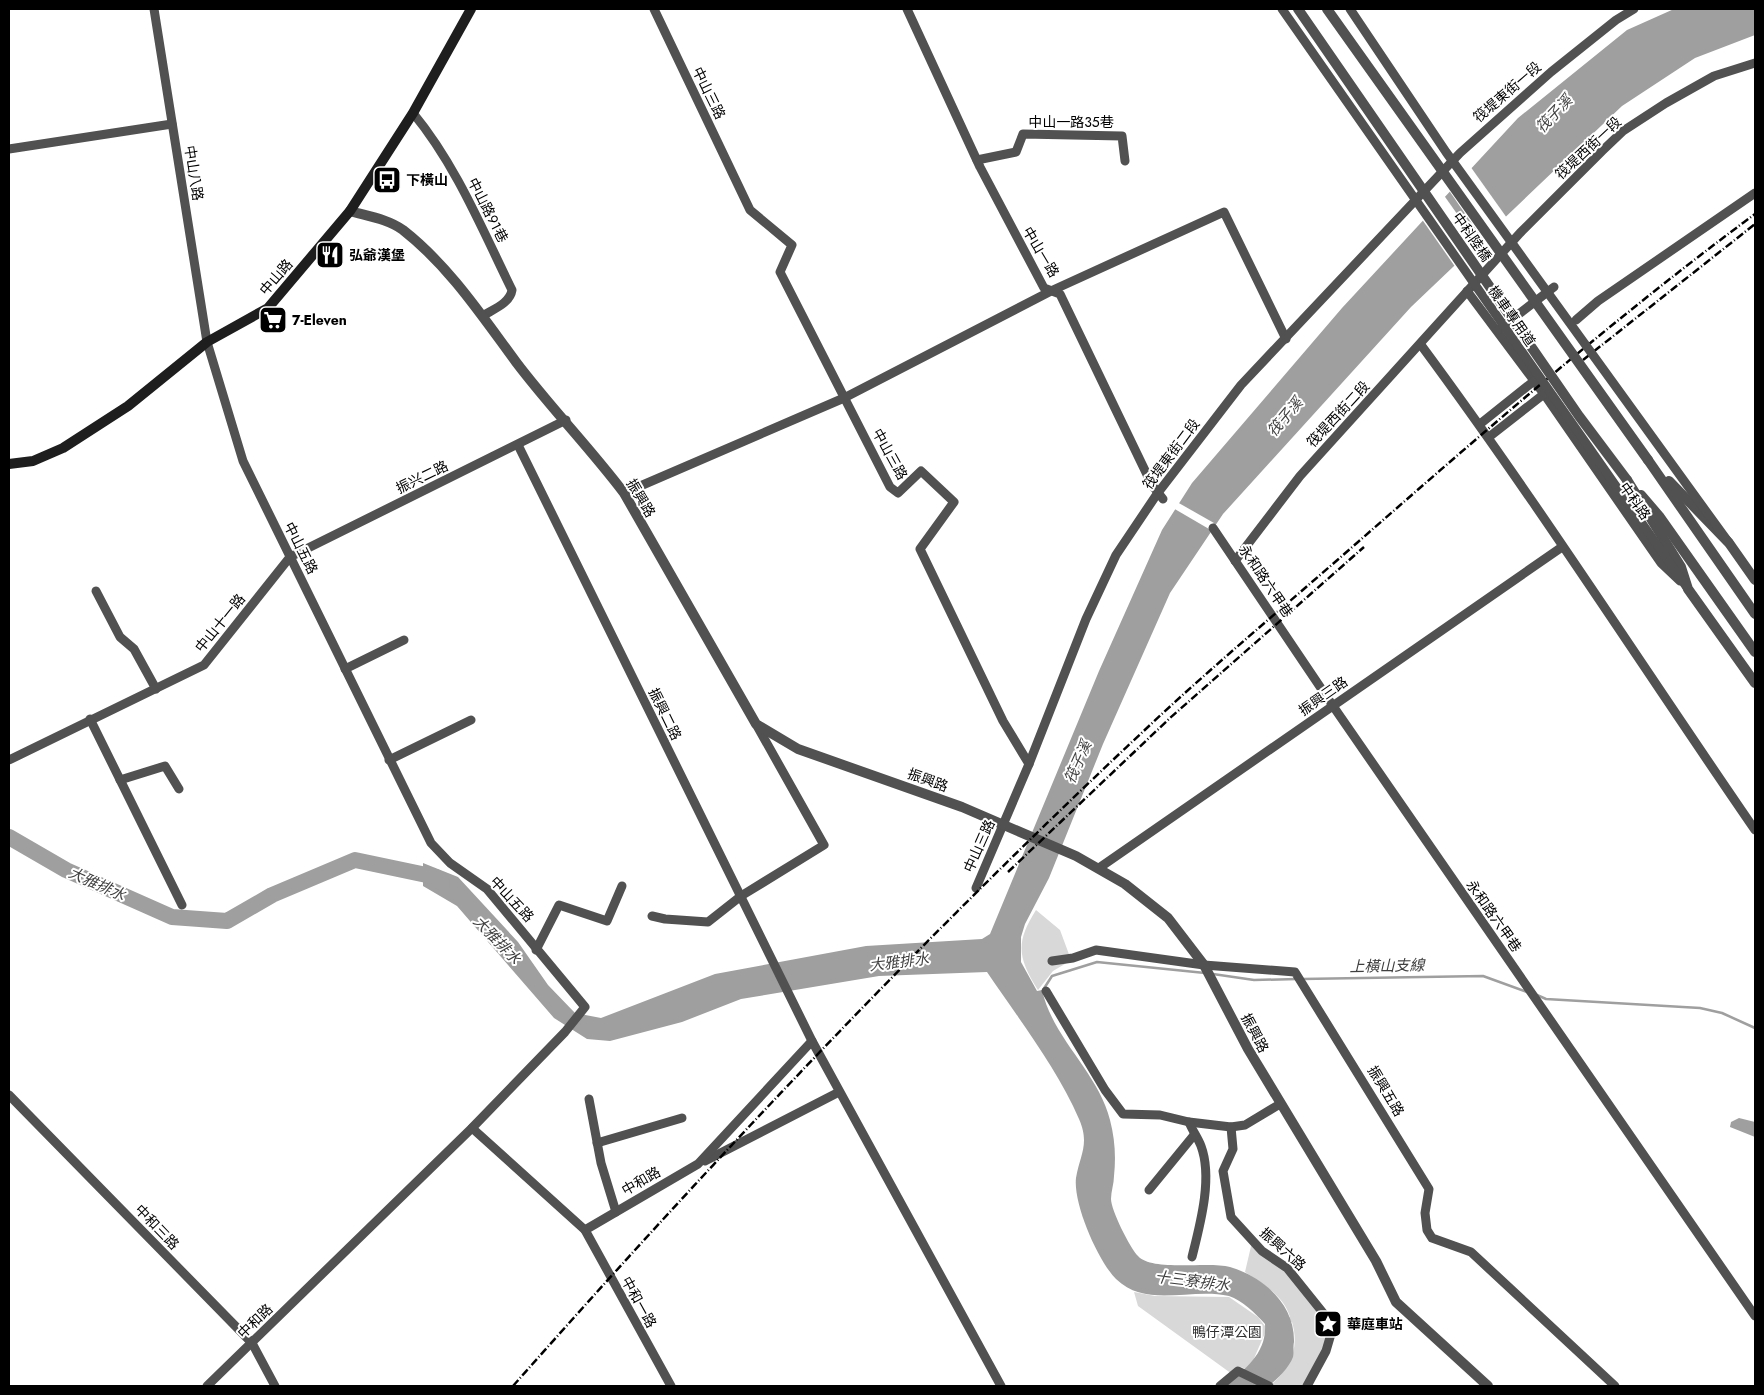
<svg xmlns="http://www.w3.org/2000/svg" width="1764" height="1395" viewBox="0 0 1764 1395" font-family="Jost,'Noto Sans TC',sans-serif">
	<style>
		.green { fill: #d8d8d8 }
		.water { fill: #9f9f9f }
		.pier { fill: #fff }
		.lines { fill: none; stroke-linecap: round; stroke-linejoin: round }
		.stream { stroke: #9f9f9f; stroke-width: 2.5 }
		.river { stroke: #9f9f9f; stroke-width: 16 }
		.minor { stroke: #515151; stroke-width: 9 }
		.tertiary { stroke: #515151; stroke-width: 10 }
		.secondary { stroke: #1e1e1e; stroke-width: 10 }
		.rail { stroke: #000; stroke-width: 2.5; stroke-dasharray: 8 2.5 1 2.5; stroke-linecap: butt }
		.minor-bridge { stroke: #515151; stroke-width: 9 }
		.tertiary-bridge { stroke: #515151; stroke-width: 10 }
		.labels { text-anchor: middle; stroke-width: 4; stroke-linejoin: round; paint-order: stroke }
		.street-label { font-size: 14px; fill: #000; stroke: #fff }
		.poi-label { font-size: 14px; font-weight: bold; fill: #000; stroke: #fff; text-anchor: start }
		.park-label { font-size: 14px; fill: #2f2f2f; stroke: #fff }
		.water-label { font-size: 15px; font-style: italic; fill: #404040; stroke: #fff }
	</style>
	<rect width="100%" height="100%" fill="#fff"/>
	<!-- green -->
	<g class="green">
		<path d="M 1036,910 L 1060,930 L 1070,957 L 1070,961 L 1053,971 L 1038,990 C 1018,958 1015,943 1036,910 Z"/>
		<path d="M 1252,1242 L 1276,1263 L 1324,1314 L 1330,1334 L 1306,1386 L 1270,1386 C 1290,1368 1300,1349 1292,1322 L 1265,1333 L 1252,1363 L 1245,1369 L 1241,1367 L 1232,1374 L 1138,1306 L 1134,1292 L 1155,1296 L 1229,1297 L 1258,1317 L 1265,1326 L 1290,1317 C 1284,1296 1263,1284 1245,1272 Z"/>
	</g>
	<!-- water -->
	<g class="water">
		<path d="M 1674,9 L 1755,9 L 1755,35 L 1695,58 L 1622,106 L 1411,307 L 1223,514 L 1170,593 L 1103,744 L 1049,878 L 1025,924 L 1021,937 L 1021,962 L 1037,991 L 1042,990 C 1053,1039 1098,1072 1110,1120 C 1115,1139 1116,1157 1114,1176 C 1114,1184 1111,1191 1111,1199 C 1111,1210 1130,1248 1138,1256 C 1152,1272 1209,1261 1230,1267 C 1264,1277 1295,1305 1294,1342 C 1293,1346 1294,1353 1293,1357 C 1289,1368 1277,1379 1269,1386 L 1225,1386 C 1245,1369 1267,1353 1265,1324 C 1256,1314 1242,1300 1229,1296 C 1191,1287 1147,1309 1116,1279 C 1098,1261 1073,1204 1076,1178 C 1080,1155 1090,1144 1079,1119 C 1057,1068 1018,1018 987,972 L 879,976 L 741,999 L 682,1022 L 610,1041 L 587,1039 L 554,1018 L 457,906 L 423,886 L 423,863 L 458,877 L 518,942 L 548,985 L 575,1013 L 601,1018 L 715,974 L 866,946 L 982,939 L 990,934 L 1099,671 L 1162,530 L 1192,483 L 1342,308 L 1518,118 L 1627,30 Z"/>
		<path d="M 1739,1118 L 1755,1122 L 1755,1137 L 1730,1127 L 1731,1122 Z"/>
	</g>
	<!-- pier -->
	<g class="pier">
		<path d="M 1470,166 L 1507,218 L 1484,241 L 1448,189 Z"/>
		<path d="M 1443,194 L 1479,245 L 1456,268 L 1421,218 Z"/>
		<path d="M 1177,502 L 1214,523 L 1209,529 L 1173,508 Z"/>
	</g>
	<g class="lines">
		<!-- stream -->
		<g class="stream">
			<path d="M 1213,974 L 1254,980 L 1297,979"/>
			<path d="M 1302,979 L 1483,976 L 1527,992"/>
			<path d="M 1043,990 L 1052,976 L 1097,962 L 1205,973"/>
			<path d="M 1537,995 L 1546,999 L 1700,1008 L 1722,1013 L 1755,1028"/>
		</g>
		<!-- river -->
		<path class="river" d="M 9,837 L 66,870 L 172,917 L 227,921 L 272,895 L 355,860 L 436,877 L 442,883"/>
		<!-- minor -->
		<g class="minor">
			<path d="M 154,9 L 207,342 L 243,461 L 431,843 L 450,863 L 487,889 L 585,1007 L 565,1032 L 472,1128 L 207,1386"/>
			<path d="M 654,9 L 750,210 L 792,245 L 780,272 L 890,487 L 898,493 L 921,471 L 954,502 L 920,549 L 1003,721 L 1029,764 L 976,888"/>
			<path d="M 907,9 L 980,167 L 1044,288 L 1060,294 L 1152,485 L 1163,499"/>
			<path d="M 413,113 C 456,165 482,229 512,290 C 510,303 494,309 484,315"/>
			<path d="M 9,149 L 172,124"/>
			<path d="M 977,160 L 1016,152 L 1023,134 L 1122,136 L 1125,161"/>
			<path d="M 1467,291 L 1544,394 L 1661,563 L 1680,581"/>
			<path d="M 1576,320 L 1598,301 L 1755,193"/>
			<path d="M 1498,330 L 1554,287"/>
			<path d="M 1421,345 C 1538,503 1644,669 1755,830"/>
			<path d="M 1480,424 L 1534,381"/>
			<path d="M 1489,437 L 1544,394"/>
			<path d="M 518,445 L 812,1041 L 1001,1386"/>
			<path d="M 624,493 L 844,398 L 1053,290 L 1224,212 L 1286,339"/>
			<path d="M 1213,528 L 1333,706 L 1755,1316"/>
			<path d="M 1235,561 L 1300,476 L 1520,233 L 1602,151 L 1623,131 L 1666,103 L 1714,76 L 1755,63"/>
			<path d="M 96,591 L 120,637 L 134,649 L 156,689"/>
			<path d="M 345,669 L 404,640"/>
			<path d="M 90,719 L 182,905"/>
			<path d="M 9,760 L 204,665 L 290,557 L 566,420"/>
			<path d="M 389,760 L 471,720"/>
			<path d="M 1029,764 L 1086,619 L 1116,555 L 1157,494 L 1241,385 L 1460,153 L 1551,72 L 1616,20 L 1634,9"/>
			<path d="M 120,780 L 165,766 L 179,789"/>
			<path d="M 1099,868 L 1562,547"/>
			<path d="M 652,916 L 665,919 L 708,922 L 741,896 L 824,845 L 756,724"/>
			<path d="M 536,950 L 559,905 L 607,921 L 622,886"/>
			<path d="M 1052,961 L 1073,958 L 1096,950 L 1204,965 L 1295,972 L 1429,1189 L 1425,1213 L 1427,1230 L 1432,1238 L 1471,1252 L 1615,1386"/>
			<path d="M 1046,991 L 1105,1090 L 1123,1114 L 1160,1115 L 1189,1122 L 1231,1127 L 1245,1125 L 1280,1104"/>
			<path d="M 9,1095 L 252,1343 L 275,1386"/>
			<path d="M 589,1099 L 601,1163 L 616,1212"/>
			<path d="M 1189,1122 C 1192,1130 1198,1138 1201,1146 C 1213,1178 1200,1225 1192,1257"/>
			<path d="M 1231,1127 L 1233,1149 L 1223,1171 L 1231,1217 L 1262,1251 L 1287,1268 L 1324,1314 L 1331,1334 L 1326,1351 L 1307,1386"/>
			<path d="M 472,1128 L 585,1230 L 671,1386"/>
			<path d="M 597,1143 L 682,1118"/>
			<path d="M 705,1161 L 839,1092"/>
			<path d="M 1149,1190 L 1194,1135"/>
			<path d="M 585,1230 L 698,1164 L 812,1041"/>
			<path d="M 1220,1386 L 1238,1371 L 1269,1386"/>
		</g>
		<!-- tertiary -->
		<g class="tertiary">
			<path d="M 350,211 C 367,216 388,219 403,230 C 449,266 482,316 516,362 C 550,407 590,448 624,493 L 756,724 L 798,749 L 962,807 L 1076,856 L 1125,884 L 1168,918 L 1204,965 L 1248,1049 L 1376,1261 L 1396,1302 L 1488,1386"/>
			<path d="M 1648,460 L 1755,614"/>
			<path d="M 1627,480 L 1681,567 L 1688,589 L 1755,683"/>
			<path d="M 1669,481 L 1729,543 L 1755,580"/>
			<path d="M 1641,495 L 1659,516 L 1755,652"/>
		</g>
		<!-- secondary -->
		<path class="secondary" d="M 9,464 L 33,461 L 63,448 L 128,406 L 207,342 L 268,308 L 350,211 L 413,113 L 471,9"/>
		<!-- rail -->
		<g class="rail">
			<path d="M 1583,360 L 1755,224"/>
			<path d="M 1008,872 L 1170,718 L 1364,547"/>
			<path d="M 513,1386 C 720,1152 935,925 1164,712 C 1227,654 1293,599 1358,542 C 1487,429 1617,316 1755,214"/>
		</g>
		<!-- minor-bridge -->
		<g class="minor-bridge">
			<path d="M 1282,9 L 1688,589"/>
			<path d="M 1350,9 L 1446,152 L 1729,543"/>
		</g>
		<!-- tertiary-bridge -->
		<g class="tertiary-bridge">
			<path d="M 1298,9 L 1579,416 L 1627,480"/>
			<path d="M 1327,9 L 1648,460"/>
		</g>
	</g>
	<!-- icons -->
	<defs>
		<symbol id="bus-square" viewBox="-11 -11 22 22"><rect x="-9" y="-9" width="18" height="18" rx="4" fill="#000" stroke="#fff"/><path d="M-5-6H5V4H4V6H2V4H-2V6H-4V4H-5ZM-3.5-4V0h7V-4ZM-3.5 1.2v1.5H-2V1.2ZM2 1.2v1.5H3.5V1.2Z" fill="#fff"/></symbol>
		<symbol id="restaurant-square" viewBox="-11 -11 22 22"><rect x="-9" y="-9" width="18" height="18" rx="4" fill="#000" stroke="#fff"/><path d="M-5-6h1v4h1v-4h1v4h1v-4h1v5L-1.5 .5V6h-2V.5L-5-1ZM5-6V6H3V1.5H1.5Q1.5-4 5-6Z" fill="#fff"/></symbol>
		<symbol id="supermarket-square" viewBox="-11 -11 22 22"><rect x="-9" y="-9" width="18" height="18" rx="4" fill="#000" stroke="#fff"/><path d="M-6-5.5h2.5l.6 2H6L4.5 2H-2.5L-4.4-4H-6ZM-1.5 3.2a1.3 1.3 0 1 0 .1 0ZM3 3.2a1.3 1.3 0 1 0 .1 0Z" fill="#fff"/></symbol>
		<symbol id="sight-square" viewBox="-11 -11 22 22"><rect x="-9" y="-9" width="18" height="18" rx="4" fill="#000" stroke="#fff"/><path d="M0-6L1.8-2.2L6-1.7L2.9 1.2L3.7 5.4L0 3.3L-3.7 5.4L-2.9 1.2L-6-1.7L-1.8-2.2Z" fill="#fff"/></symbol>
	</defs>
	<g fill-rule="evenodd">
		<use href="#bus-square" x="371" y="164" width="32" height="32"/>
		<use href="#restaurant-square" x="314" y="239" width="32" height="32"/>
		<use href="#supermarket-square" x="257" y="304" width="32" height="32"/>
		<use href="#sight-square" x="1312" y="1308" width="32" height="32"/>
	</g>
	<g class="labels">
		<!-- street labels -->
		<g class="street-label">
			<text transform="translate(1507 92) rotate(-41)" y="5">筏堤東街一段</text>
			<text transform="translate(709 93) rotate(64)" y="5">中山三路</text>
			<text x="1071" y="127">中山一路35巷</text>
			<text transform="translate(1588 148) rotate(-43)" y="5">筏堤西街一段</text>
			<text transform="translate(194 173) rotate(81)" y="5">中山八路</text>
			<text transform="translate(488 210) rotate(63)" y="5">中山路91巷</text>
			<text transform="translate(1472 237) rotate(55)" y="5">中科陸橋</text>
			<text transform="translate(1041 252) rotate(59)" y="5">中山一路</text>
			<text transform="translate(276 277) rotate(-49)" y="5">中山路</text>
			<text transform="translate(1512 316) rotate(55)" y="5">機車專用道</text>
			<text transform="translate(1338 414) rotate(-47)" y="5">筏堤西街二段</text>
			<text transform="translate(890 454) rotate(61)" y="5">中山三路</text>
			<text transform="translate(1171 454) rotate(-53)" y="5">筏堤東街二段</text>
			<text transform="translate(422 477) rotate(-26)" y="5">振兴二路</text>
			<text transform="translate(641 498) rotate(59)" y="5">振興路</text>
			<text transform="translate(1635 501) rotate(55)" y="5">中科路</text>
			<text transform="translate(301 548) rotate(63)" y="5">中山五路</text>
			<text transform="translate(1266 581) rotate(56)" y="5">永和路六甲巷</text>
			<text transform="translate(220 623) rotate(-51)" y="5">中山十一路</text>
			<text transform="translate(1323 696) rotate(-35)" y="5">振興三路</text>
			<text transform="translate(665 714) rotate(64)" y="5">振興二路</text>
			<text transform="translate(928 780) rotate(20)" y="5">振興路</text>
			<text transform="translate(979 846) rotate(-66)" y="5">中山三路</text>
			<text transform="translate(512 899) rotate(47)" y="5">中山五路</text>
			<text transform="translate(1494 916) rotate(55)" y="5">永和路六甲巷</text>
			<text transform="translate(1255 1033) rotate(62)" y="5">振興路</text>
			<text transform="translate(1386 1091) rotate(59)" y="5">振興五路</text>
			<text transform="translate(641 1181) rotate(-30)" y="5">中和路</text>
			<text transform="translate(157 1227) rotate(46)" y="5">中和三路</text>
			<text transform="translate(1283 1249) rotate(42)" y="5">振興六路</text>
			<text transform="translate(639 1302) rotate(61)" y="5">中和一路</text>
			<text transform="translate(255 1321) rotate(-44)" y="5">中和路</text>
		</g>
		<!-- poi labels -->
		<g class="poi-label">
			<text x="406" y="185">下橫山</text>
			<text x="349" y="260">弘爺漢堡</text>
			<text x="292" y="325">7-Eleven</text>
			<text x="1347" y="1329">華庭車站</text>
		</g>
		<!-- park labels -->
		<g class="park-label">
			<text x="1227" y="1337">鴨仔潭公園</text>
		</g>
		<!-- water labels -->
		<g class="water-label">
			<text transform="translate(1554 114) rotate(-47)" y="5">筏子溪</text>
			<text transform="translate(1285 417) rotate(-50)" y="5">筏子溪</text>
			<text transform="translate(1078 762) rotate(-66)" y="5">筏子溪</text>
			<text transform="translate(97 884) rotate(24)" y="5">大雅排水</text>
			<text transform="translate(497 940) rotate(46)" y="5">大雅排水</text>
			<text transform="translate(899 962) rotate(-7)" y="5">大雅排水</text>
			<text transform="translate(1387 966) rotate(-1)" y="5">上橫山支線</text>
			<text transform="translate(1192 1281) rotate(7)" y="5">十三寮排水</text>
		</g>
	</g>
	<!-- border -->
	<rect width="1764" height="1395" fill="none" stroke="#000000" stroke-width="20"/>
</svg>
